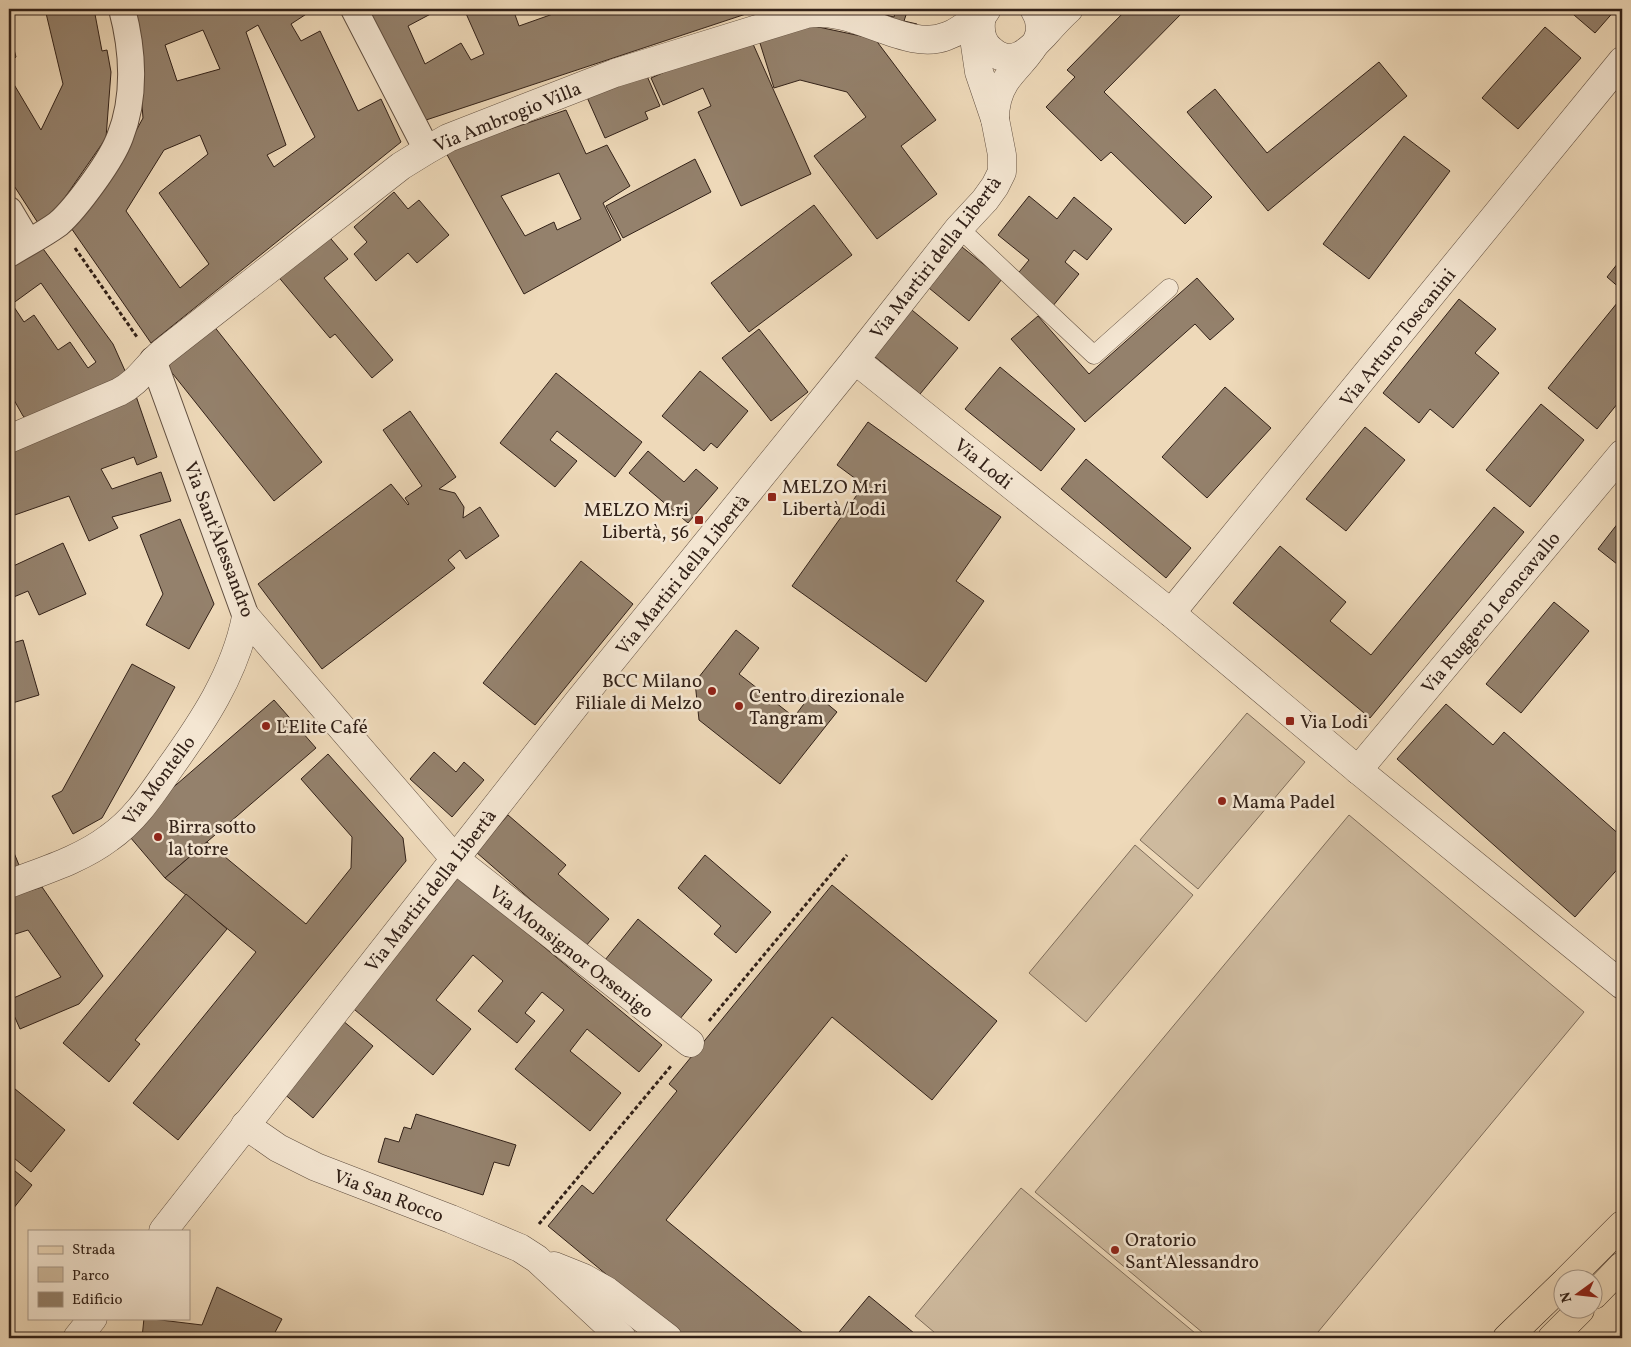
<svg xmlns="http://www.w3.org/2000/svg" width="1631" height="1347" viewBox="0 0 1631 1347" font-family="Vollkorn,serif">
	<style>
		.green { fill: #ceba9e; stroke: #806e5b }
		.building { fill: #94816c; stroke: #322118; fill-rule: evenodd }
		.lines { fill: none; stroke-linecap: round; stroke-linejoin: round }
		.service-casing { stroke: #614f40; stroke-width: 19 }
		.pedestrian-casing { stroke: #614f40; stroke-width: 28 }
		.minor-casing { stroke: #614f40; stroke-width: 29 }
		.primary-casing { stroke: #322118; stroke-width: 29 }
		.path { stroke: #322118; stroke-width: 3; stroke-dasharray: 4 2.5; stroke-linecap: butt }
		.service { stroke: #f4e6d2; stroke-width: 18 }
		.pedestrian { stroke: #f4e6d2; stroke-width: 26 }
		.minor { stroke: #f4e6d2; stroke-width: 28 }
		.primary { stroke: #eed9b9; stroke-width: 28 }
		.poi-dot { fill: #8f2418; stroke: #f4e6d2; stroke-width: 2 }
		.labels { text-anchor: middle; stroke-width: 5; stroke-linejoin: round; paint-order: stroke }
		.street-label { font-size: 19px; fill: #322118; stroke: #f4e6d2 }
		.poi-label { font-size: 19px; fill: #322118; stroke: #f4e6d2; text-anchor: start }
	</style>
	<rect width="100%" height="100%" fill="#eed9b9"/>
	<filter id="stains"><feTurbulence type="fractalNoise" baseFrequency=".004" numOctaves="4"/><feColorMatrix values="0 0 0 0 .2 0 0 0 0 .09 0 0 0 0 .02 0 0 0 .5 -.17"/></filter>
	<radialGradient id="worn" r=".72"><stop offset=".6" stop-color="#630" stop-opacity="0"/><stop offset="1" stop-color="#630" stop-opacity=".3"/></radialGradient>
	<!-- green -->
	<g class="green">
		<path d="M 1247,713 L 1305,762 L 1198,889 L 1140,840 Z"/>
		<path d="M 1349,815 L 1584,1012 L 1313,1338 L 1209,1338 L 1035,1192 Z"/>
		<path d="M 1135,845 L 1193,895 L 1086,1022 L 1029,973 Z"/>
		<path d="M 1021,1188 L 1201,1338 L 941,1338 L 915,1316 Z"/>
	</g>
	<!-- building -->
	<g class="building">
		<path d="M 45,9 L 94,9 L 102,51 L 107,50 L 111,72 L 106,138 L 50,219 L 38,223 L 9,178 L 9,76 L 41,130 L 63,84 Z"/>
		<path d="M 127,9 L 310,9 L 311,11 L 291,24 L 301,41 L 320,31 L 358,111 L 381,99 L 401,142 L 151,343 L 69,225 L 119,162 L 143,118 L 137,44 ZM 258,25 L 315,137 L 274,167 L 267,155 L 286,145 L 246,32 ZM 203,30 L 220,69 L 177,81 L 165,45 ZM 200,135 L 208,154 L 159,193 L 209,264 L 180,288 L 126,211 L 164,150 Z"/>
		<path d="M 359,9 L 440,9 L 408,26 L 425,64 L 461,43 L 471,60 L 484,54 L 464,9 L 513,9 L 519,26 L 567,9 L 761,9 L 417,123 Z"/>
		<path d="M 896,9 L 908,9 L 904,21 L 917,24 L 914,33 L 874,12 L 894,17 Z"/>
		<path d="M 1127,9 L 1186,9 L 1104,92 L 1212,197 L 1185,224 L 1111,152 L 1101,161 L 1046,107 L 1075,77 L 1067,70 Z"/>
		<path d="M 1567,9 L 1616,9 L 1595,33 Z"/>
		<path d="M 809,25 L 875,39 L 936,120 L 901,146 L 937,194 L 877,239 L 814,156 L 866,117 L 847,92 L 800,80 L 774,88 L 759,40 Z"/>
		<path d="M 1545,27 L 1581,58 L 1518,129 L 1482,98 Z"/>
		<path d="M 9,30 L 16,57 L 9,63 Z"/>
		<path d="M 749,35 L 811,174 L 741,206 L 698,112 L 711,106 L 703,88 L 663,105 L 651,78 Z"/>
		<path d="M 1379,62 L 1407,96 L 1268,211 L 1187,112 L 1215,89 L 1267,153 Z"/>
		<path d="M 644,69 L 660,106 L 645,112 L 648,119 L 605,138 L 586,95 Z"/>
		<path d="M 566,110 L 586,154 L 607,145 L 630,186 L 603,203 L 621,240 L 524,294 L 445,151 ZM 559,173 L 581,219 L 557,230 L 554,222 L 525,236 L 501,196 Z"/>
		<path d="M 1404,136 L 1450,171 L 1369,279 L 1323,244 Z"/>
		<path d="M 695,159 L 711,192 L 623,238 L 606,206 Z"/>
		<path d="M 394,192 L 408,209 L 419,200 L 449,235 L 417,263 L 408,253 L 376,281 L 354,254 L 367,242 L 354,227 Z"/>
		<path d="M 1029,196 L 1057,219 L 1074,197 L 1112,229 L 1087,260 L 1074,250 L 1065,262 L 1079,274 L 1052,307 L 1015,277 L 1029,260 L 998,235 Z"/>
		<path d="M 814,205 L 852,255 L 749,332 L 711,283 Z"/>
		<path d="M 326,233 L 348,259 L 324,278 L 393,360 L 372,378 L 335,334 L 330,338 L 276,274 Z"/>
		<path d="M 41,246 L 113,344 L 126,373 L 118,382 L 28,420 L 23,416 L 9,391 L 9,266 ZM 41,283 L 96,362 L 88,368 L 70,342 L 58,350 L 34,315 L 24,322 L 12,304 Z"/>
		<path d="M 962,247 L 1002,279 L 969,321 L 929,288 Z"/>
		<path d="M 1622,258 L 1622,290 L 1607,277 Z"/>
		<path d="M 1197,278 L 1234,319 L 1210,340 L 1195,324 L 1085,422 L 1011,339 L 1038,316 L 1089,374 Z"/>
		<path d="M 1622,297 L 1622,398 L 1597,429 L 1548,388 Z"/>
		<path d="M 1459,299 L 1496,329 L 1475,353 L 1499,373 L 1453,428 L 1430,409 L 1419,423 L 1383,393 Z"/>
		<path d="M 907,306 L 958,348 L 920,394 L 869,352 Z"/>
		<path d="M 213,325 L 322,462 L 274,501 L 165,364 Z"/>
		<path d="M 759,329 L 808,392 L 771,421 L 722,358 Z"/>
		<path d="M 1000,367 L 1075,429 L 1041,471 L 965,409 Z"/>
		<path d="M 700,371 L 748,411 L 717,448 L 711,443 L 704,451 L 662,416 Z"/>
		<path d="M 556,373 L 642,442 L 615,477 L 557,431 L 550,440 L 577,461 L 555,487 L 500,443 Z"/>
		<path d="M 1225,387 L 1271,428 L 1207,498 L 1162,457 Z"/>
		<path d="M 136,396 L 157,457 L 137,465 L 134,457 L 101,469 L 112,489 L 161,472 L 171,501 L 112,517 L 118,528 L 89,541 L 69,496 L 9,517 L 9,452 Z"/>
		<path d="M 1541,404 L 1584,440 L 1530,507 L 1486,470 Z"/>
		<path d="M 410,411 L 456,477 L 439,489 L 455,493 L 464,507 L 463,518 L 480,507 L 499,536 L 466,559 L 460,550 L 448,560 L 455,568 L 322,669 L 258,584 L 391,484 L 408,505 L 409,504 L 405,498 L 422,486 L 383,430 Z"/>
		<path d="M 868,422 L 1001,517 L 956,581 L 984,601 L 926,682 L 792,586 L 864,485 L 837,465 Z"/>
		<path d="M 1365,427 L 1405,460 L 1346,531 L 1306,499 Z"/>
		<path d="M 648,451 L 684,482 L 696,469 L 718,488 L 688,523 L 629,473 Z"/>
		<path d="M 1086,459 L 1191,548 L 1166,578 L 1061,489 Z"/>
		<path d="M 1494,507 L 1524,532 L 1370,718 L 1233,603 L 1280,546 L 1346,602 L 1330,621 L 1371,655 Z"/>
		<path d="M 1622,518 L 1622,568 L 1598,549 Z"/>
		<path d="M 180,519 L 214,604 L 189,649 L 146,625 L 163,594 L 140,535 Z"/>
		<path d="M 63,543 L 86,594 L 39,615 L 28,591 L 9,599 L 9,568 Z"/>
		<path d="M 581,561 L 633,604 L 535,725 L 483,683 Z"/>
		<path d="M 1554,602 L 1589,631 L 1521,713 L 1486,684 Z"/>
		<path d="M 736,630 L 759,648 L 739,674 L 794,717 L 813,692 L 837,712 L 780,784 L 699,720 L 695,682 Z"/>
		<path d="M 23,640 L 39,695 L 9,704 L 9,644 Z"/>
		<path d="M 132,664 L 175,687 L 102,818 L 73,834 L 52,796 L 62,791 Z"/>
		<path d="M 274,700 L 316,748 L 165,878 L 124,830 Z"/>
		<path d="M 1446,704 L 1493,745 L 1504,732 L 1622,837 L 1622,864 L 1575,917 L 1397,759 Z"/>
		<path d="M 434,752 L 456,772 L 464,762 L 484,780 L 452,817 L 410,779 Z"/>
		<path d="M 328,754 L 403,838 L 406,861 L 178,1140 L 133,1103 L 256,952 L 165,878 L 207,842 L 306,924 L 351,868 L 352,837 L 301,779 Z"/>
		<path d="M 508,815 L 566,865 L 558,874 L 609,919 L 585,947 L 476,852 Z"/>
		<path d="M 10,843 L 21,870 L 9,874 L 9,844 Z"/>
		<path d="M 705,855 L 771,912 L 736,953 L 714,934 L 721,926 L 678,888 Z"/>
		<path d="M 456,874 L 662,1045 L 639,1072 L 587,1029 L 570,1051 L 621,1093 L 590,1131 L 515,1069 L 564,1010 L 542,992 L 525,1013 L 535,1021 L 517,1043 L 478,1011 L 503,981 L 473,955 L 436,1000 L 471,1029 L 433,1075 L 349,1005 Z"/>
		<path d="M 832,885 L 997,1021 L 932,1100 L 832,1017 L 666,1220 L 809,1338 L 683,1338 L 548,1226 L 582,1185 L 593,1194 L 677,1091 L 669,1084 Z"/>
		<path d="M 42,887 L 103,976 L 79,1004 L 20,1029 L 9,1004 L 9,1000 L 61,977 L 28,930 L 9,936 L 9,897 Z"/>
		<path d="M 186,894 L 227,929 L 135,1040 L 140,1044 L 109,1082 L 63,1043 Z"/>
		<path d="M 638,919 L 712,980 L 679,1020 L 605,960 Z"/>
		<path d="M 342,1020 L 373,1046 L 313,1118 L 283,1093 Z"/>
		<path d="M 9,1084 L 65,1130 L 31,1172 L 9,1154 Z"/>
		<path d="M 416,1114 L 516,1145 L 509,1166 L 494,1162 L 483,1195 L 378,1162 L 385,1138 L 399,1142 L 404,1127 L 411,1129 Z"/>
		<path d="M 9,1166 L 32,1185 L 9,1214 Z"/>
		<path d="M 217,1287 L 282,1319 L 272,1338 L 142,1338 L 144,1318 L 202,1325 Z"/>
		<path d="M 869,1296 L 920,1338 L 834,1338 Z"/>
	</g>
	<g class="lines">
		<defs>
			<path id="service" d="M 959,228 L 1094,355 L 1169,288"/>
			<g id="pedestrian">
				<path d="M 354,9 L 427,150"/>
				<path d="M 9,210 L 28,242"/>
				<path d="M 9,254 C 25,244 43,235 58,224 C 71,213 85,194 95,180 C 105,166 114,153 120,137 C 136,97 133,50 122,9"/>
				<path d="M 153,360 L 246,617"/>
			</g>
			<g id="minor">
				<path d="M 981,22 C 980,33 982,43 991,50 C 1012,69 1030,50 1044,35 C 1052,26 1060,17 1069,9"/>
				<path d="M 995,119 C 995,106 998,93 1005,82 C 1020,59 1054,39 1034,9"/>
				<path d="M 855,360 L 1171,613 L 1358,770 L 1622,985"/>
				<path d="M 9,439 L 119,392 C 139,382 147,365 163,352 L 401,166 L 427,150 L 448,138 L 615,73 L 806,14 C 855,5 906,53 947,36 C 962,31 973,19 985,10"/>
				<path d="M 1171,613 L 1622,61"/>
				<path d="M 246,617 L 455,859 L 690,1043"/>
				<path d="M 1358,770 L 1622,454"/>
				<path d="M 9,884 C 42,871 80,860 109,838 C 135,820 151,795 169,769 C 202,723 235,674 246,617"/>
				<path d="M 245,1125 L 278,1148 L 316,1167 L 451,1219 L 520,1248 L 537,1259 L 622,1338"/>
				<path d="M 163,1231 L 578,702 L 855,360 L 959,228 L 985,200 L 995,186 L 1002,172 L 1002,155 L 995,119 L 979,72 L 975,45 L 977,24 L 987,9"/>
				<path d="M 554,1266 L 584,1278 L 607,1291 L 668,1338"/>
				<path d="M 77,1338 L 93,1318"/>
			</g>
			<g id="primary">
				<path d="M 1567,1280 L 1622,1225"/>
				<path d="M 1594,1295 L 1622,1266"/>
				<path d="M 1507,1338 L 1564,1283"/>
				<path d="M 1552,1338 L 1580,1310"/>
			</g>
		</defs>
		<!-- service casing -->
		<use href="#service" class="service-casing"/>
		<!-- pedestrian casing -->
		<use href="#pedestrian" class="pedestrian-casing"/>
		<!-- minor casing -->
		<use href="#minor" class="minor-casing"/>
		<!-- primary casing -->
		<use href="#primary" class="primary-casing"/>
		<!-- path -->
		<g class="path">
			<path d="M 75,248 L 137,337"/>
			<path d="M 709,1021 L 847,855"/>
			<path d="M 539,1224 L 671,1066"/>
		</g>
		<!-- service -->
		<use href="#service" class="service"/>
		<!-- pedestrian -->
		<use href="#pedestrian" class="pedestrian"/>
		<!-- minor -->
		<use href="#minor" class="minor"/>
		<!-- primary -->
		<use href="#primary" class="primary"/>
	</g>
	<!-- markers -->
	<g class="poi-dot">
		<rect x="767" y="492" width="10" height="10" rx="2.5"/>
		<rect x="694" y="515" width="10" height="10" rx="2.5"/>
		<circle cx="712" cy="691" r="5"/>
		<circle cx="739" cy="706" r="5"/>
		<rect x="1285" y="716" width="10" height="10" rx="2.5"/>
		<circle cx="266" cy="726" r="5"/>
		<circle cx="1222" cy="801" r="5"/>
		<circle cx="158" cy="837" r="5"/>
		<circle cx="1115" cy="1250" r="5"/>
	</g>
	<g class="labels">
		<!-- street labels -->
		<g class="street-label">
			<text transform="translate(507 116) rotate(-22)" y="7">Via Ambrogio Villa</text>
			<text transform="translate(935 257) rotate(-52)" y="7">Via Martiri della Libertà</text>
			<text transform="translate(1397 337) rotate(-51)" y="7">Via Arturo Toscanini</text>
			<text transform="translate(984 463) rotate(39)" y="7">Via Lodi</text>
			<text transform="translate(220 539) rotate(69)" y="7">Via Sant'Alessandro</text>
			<text transform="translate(682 574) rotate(-51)" y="7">Via Martiri della Libertà</text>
			<text transform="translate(1490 612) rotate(-50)" y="7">Via Ruggero Leoncavallo</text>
			<text transform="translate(158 780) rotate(-53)" y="7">Via Montello</text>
			<text transform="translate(430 890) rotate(-52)" y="7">Via Martiri della Libertà</text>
			<text transform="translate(572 951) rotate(38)" y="7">Via Monsignor Orsenigo</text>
			<text transform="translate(389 1195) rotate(21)" y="7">Via San Rocco</text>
		</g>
		<!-- poi labels -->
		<g class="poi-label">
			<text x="782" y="493">MELZO M.ri<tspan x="782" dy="22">Libertà/Lodi</tspan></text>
			<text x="689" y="516" text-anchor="end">MELZO M.ri<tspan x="689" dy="22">Libertà, 56</tspan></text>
			<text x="702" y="687" text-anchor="end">BCC Milano<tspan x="702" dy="22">Filiale di Melzo</tspan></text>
			<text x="749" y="702">Centro direzionale<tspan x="749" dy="22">Tangram</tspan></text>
			<text x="1300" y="728">Via Lodi</text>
			<text x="276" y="733">L'Elite Café</text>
			<text x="1232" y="808">Mama Padel</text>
			<text x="168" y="833">Birra sotto<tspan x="168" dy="22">la torre</tspan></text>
			<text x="1125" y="1246">Oratorio<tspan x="1125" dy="22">Sant'Alessandro</tspan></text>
		</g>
	</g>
	<!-- margin -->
	<rect width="1631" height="1347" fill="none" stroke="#eed9b9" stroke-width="30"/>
	<rect x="10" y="10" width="1611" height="1327" fill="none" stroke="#322118" stroke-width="2.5"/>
	<rect x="15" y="15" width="1601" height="1317" fill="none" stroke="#322118"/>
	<!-- legend -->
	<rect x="28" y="1230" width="162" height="90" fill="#f4e6d2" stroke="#a69788"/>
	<rect x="38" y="1246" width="25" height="8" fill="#eed9b9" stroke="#a69788"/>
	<text x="72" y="1254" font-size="15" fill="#322118">Strada</text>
	<rect x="38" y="1267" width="25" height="15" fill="#ceba9e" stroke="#a69788"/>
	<text x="72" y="1280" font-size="15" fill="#322118">Parco</text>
	<rect x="38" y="1292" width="25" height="15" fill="#94816c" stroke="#a69788"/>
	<text x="72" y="1304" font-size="15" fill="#322118">Edificio</text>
	<!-- north arrow -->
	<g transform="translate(1578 1294) rotate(255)"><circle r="24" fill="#f4e6d2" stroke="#a69788"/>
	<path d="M0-4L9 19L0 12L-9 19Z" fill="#8f2418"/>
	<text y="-8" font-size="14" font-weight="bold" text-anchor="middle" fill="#322118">N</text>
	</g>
	<rect width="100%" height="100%" filter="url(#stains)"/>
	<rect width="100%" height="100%" fill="url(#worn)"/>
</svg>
